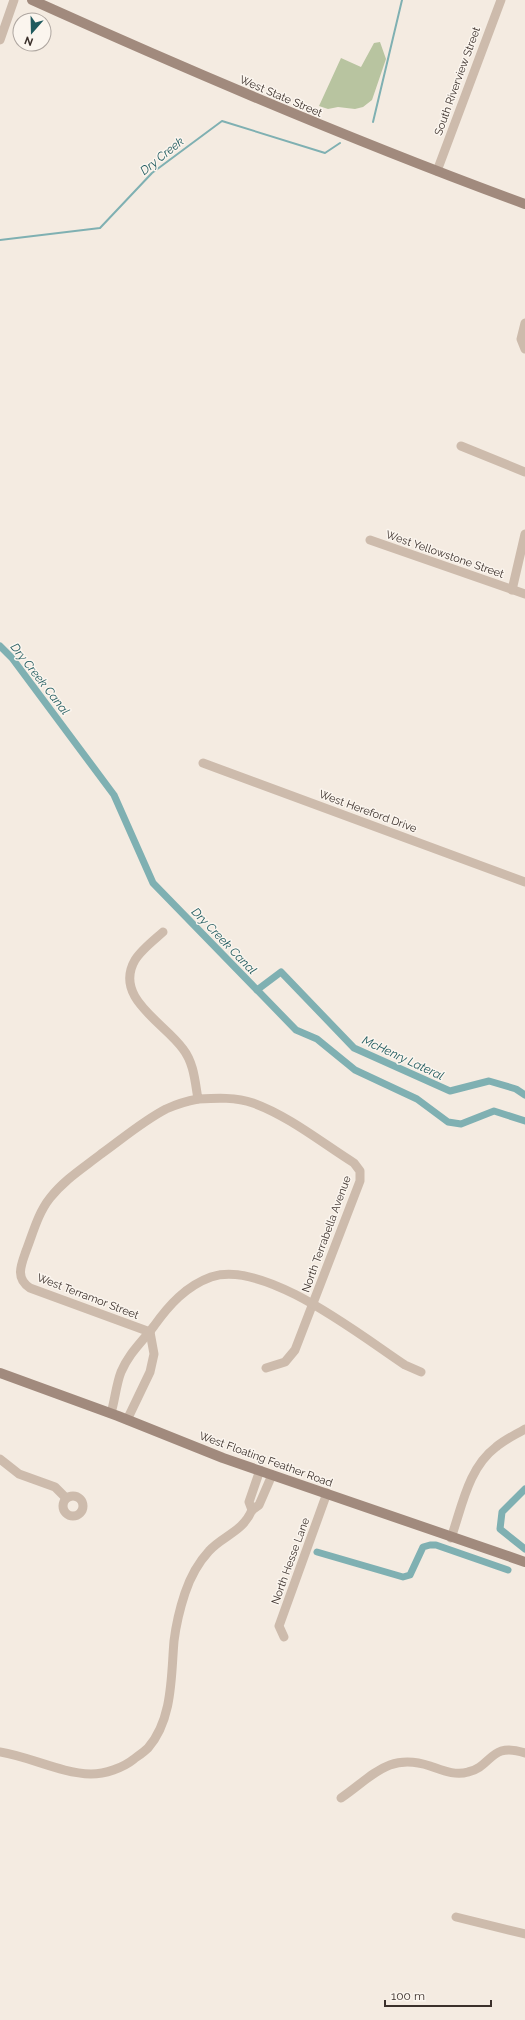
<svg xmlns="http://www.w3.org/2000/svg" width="525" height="2020" viewBox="0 0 525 2020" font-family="Raleway,sans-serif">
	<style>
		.green { fill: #b8c4a0 }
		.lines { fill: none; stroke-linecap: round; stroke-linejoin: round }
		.stream { stroke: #7fb0b2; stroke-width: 2 }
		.canal { stroke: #7fb0b2; stroke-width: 7 }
		.minor { stroke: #cdbbac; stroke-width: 9 }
		.secondary { stroke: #a18a7d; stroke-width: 10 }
		.labels { text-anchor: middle; stroke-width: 3; stroke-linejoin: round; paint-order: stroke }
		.street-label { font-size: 11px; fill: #3b302b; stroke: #fbf5ee }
		.water-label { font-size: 12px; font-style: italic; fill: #1f5a5e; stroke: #fbf5ee }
	</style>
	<rect width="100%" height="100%" fill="#f4ebe1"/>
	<!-- green -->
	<path class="green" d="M 380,42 L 386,59 L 372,100 L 363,107 L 355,109 L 338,107 L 328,109 L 319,106 L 341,58 L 361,67 L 374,43 Z"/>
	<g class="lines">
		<!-- stream -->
		<g class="stream">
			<path d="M 373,122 L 402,0"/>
			<path d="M 0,240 L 100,228 L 152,173 L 222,121 L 325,153 L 340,143"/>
		</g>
		<!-- canal -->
		<g class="canal">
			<path d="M 0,646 L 12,658 L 114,795 L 153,883 L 296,1030 L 317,1039 L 355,1070 L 417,1099 L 448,1122 L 461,1124 L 494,1111 L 525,1121"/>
			<path d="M 257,990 L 281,972 L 354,1048 L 450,1091 L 489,1081 L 516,1089 L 525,1095"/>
			<path d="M 525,1489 L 502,1512 L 500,1529 L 525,1549"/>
			<path d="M 317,1552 L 403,1577 L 410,1575 L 423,1547 L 430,1545 L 436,1545 L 508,1570"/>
		</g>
		<!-- minor -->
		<g class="minor">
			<path d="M 0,40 L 14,0"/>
			<path d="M 437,171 L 501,0"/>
			<path d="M 525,323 L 521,339 L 525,349"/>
			<path d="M 461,446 L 525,472"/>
			<path d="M 370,540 L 525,594"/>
			<path d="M 512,590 L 525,534"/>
			<path d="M 203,763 L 525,882"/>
			<path d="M 163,932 C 154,940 141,950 135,960 C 113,998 165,1023 183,1049 C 194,1063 195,1082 198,1099 C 217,1098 236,1097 253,1103 C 289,1116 322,1143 354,1163 L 360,1171 L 360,1181 L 295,1350 L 285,1362 L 266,1368"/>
			<path d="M 150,1332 L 30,1288 C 15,1278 21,1265 26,1251 C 33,1233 38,1213 50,1198 C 64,1180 83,1168 101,1154 C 122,1139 143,1121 166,1109 C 177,1104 187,1101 198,1099"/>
			<path d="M 111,1413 C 115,1400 116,1385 121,1372 C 129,1353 142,1342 154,1326 C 169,1305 186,1286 211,1277 C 265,1259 361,1336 405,1365 L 421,1372"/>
			<path d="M 127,1420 L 150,1372 L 154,1354 L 150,1332"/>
			<path d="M 0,1459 L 19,1474 L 55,1487 L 66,1498"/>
			<path d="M 260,1470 L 249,1502 L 252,1510 L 259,1505 L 272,1475"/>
			<circle cx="73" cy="1506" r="10"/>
			<path d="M 451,1538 C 462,1507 468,1468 496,1447 C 504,1440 515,1435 525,1429"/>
			<path d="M 284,1637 L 279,1626 L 327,1493"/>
			<path d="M 0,1752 C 31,1757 60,1773 91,1774 C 105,1774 123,1768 134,1759 C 138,1756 144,1752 148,1748 C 173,1719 171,1676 174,1641 C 176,1625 180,1608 185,1593 C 190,1578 198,1563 209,1551 C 222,1536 243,1532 252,1510"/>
			<path d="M 341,1798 C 372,1777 388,1752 430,1766 C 442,1770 455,1776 468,1772 C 492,1767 490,1741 525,1753"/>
			<path d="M 456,1917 L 525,1934"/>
		</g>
		<!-- secondary -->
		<g class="secondary">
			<path d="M 32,0 C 194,73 358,143 525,204"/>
			<path d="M 0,1373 L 118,1416 L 223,1458 L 525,1562"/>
		</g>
	</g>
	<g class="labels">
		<!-- street labels -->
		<g class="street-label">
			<text transform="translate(457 81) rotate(-70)" y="4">South Riverview Street</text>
			<text transform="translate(281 96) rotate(23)" y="4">West State Street</text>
			<text transform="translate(445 554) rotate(19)" y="4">West Yellowstone Street</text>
			<text transform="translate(368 811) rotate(20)" y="4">West Hereford Drive</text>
			<text transform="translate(326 1234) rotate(-70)" y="4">North Terrabella Avenue</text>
			<text transform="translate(88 1296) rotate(21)" y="4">West Terramor Street</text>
			<text transform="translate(266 1459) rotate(20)" y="4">West Floating Feather Road</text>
			<text transform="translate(290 1561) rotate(-70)" y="4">North Hesse Lane</text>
		</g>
		<!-- water labels -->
		<g class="water-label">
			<text transform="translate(162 156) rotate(-39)" y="4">Dry Creek</text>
			<text transform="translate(40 679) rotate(52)" y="4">Dry Creek Canal</text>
			<text transform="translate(224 941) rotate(46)" y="4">Dry Creek Canal</text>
			<text transform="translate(403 1058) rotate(25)" y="4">McHenry Lateral</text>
		</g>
	</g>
	<!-- north arrow -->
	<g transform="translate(32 32) rotate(200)"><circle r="19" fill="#fbf5ee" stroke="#aea6a0"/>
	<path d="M0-3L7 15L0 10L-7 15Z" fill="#1f5a5e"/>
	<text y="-6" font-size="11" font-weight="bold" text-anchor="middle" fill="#3b302b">N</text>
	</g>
	<!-- scale -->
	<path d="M385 2000v6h106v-6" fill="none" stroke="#3b302b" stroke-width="2"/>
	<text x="391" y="2000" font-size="12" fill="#3b302b" stroke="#fbf5ee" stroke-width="3" paint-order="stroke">100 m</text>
</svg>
